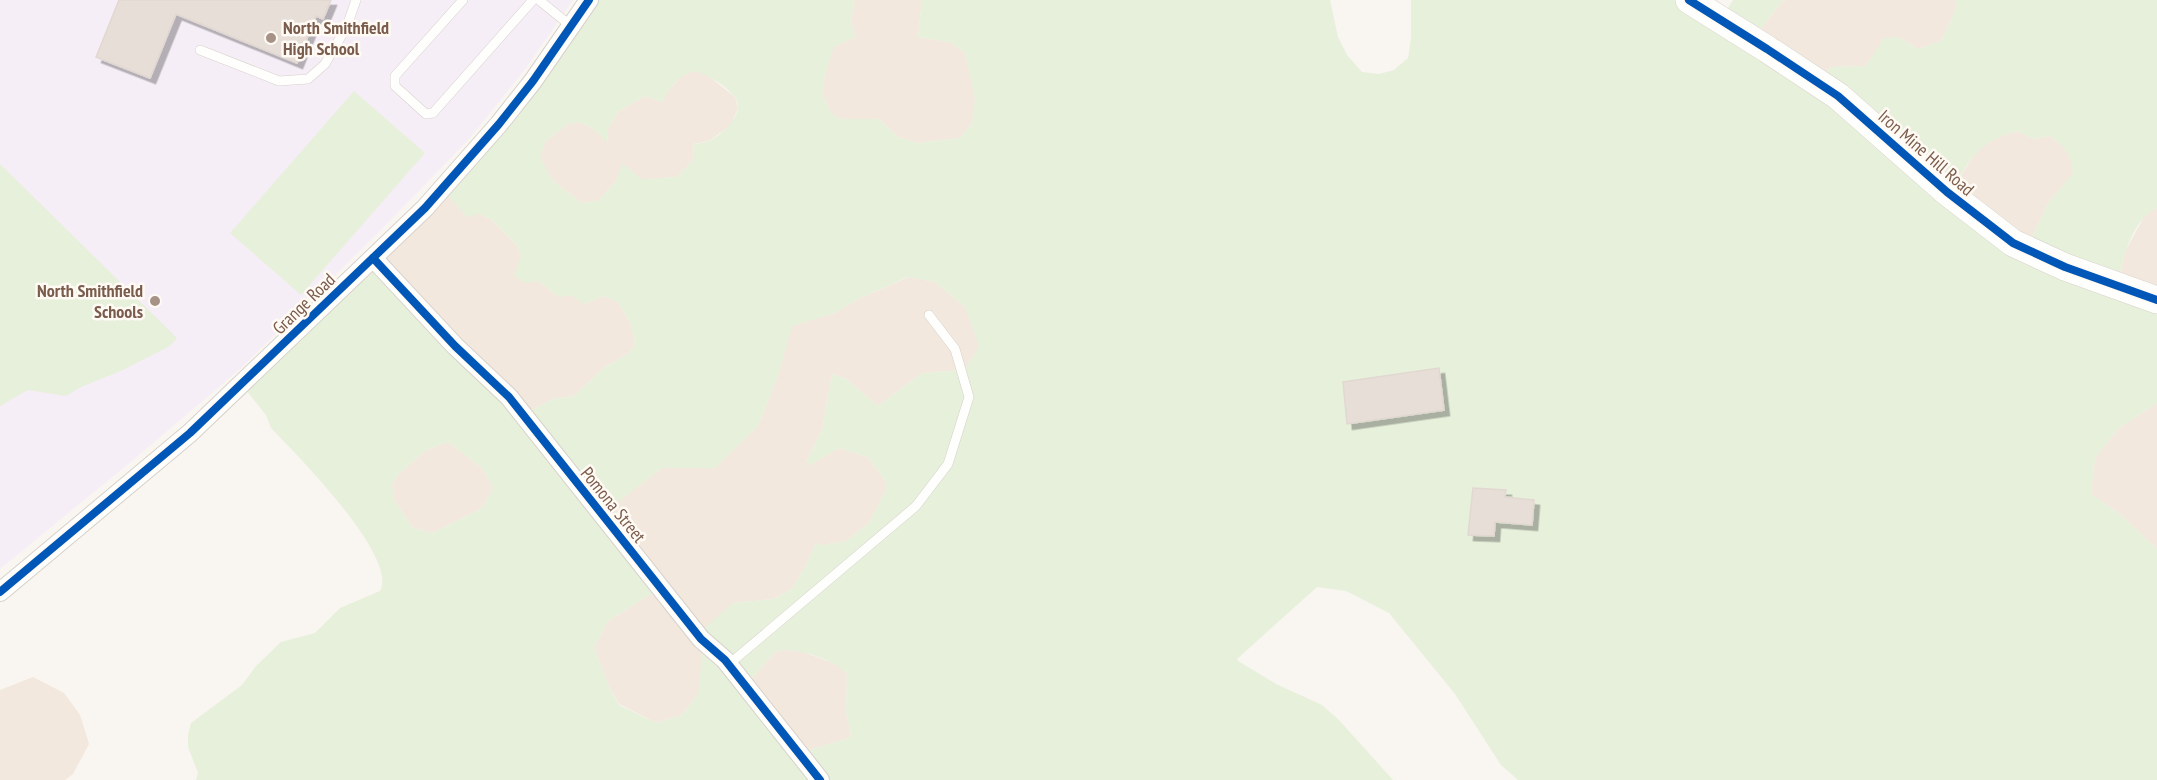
<svg xmlns="http://www.w3.org/2000/svg" width="2157" height="780" viewBox="0 0 2157 780" font-family="'PT Sans Narrow',sans-serif">
	<style>
		.residential { fill: #f2e8de }
		.education { fill: #f6eef6 }
		.green { fill: #e7f0db; fill-rule: evenodd }
		.building { fill: #e6ded7; stroke: #e2d8d2; stroke-width: 1.5; filter: url(#shadow) }
		.lines { fill: none; stroke-linecap: round; stroke-linejoin: round }
		.lane-casing { stroke: #d7d1cb; stroke-width: 10 }
		.street-casing { stroke: #d7d1cb; stroke-width: 20 }
		.secondary-casing { stroke: #d9d2cb; stroke-width: 28 }
		.lane { stroke: #fefefd; stroke-width: 9 }
		.street { stroke: #fefefd; stroke-width: 18 }
		.secondary { stroke: #fefefd; stroke-width: 27 }
		.cycleway-casing { stroke: #fffaf3; stroke-width: 11 }
		.cycleway { stroke: #0057b8; stroke-width: 8 }
		.poi-dot { fill: #a69286; stroke: #fffaf3; stroke-width: 2 }
		.labels { text-anchor: middle; stroke-width: 5; stroke-linejoin: round; paint-order: stroke }
		.poi-label { font-size: 18px; font-weight: bold; fill: #7a5c4d; stroke: #fffaf3; text-anchor: start }
		.street-label { font-size: 18px; fill: #7a5c4d; stroke: #fffaf3 }
	</style>
	<defs>
		<filter id="shadow"><feDropShadow dx="5.5" dy="5.5" stdDeviation="0" flood-color="#0004"/></filter>
	</defs>
	<rect width="100%" height="100%" fill="#f9f5f0"/>
	<!-- residential -->
	<g class="residential">
		<path d="M 854,0 L 922,0 L 918,37 L 950,42 L 965,53 L 976,99 L 972,123 L 960,138 L 917,143 L 898,137 L 879,119 L 841,119 L 831,113 L 822,93 L 825,74 L 834,46 L 855,37 L 851,22 Z"/>
		<path d="M 1787,0 L 1955,0 L 1957,7 L 1941,41 L 1918,49 L 1898,37 L 1866,66 L 1831,67 L 1818,79 L 1755,37 L 1782,1 Z"/>
		<path d="M 695,71 L 706,74 L 735,97 L 738,108 L 731,125 L 709,141 L 693,144 L 694,159 L 677,177 L 616,181 L 598,201 L 582,203 L 553,181 L 539,157 L 546,141 L 568,124 L 578,122 L 591,127 L 608,142 L 607,130 L 619,111 L 645,96 L 662,102 L 667,92 L 683,74 Z"/>
		<path d="M 2017,131 L 2034,139 L 2050,136 L 2062,145 L 2073,160 L 2074,173 L 2048,203 L 2028,246 L 1952,189 L 1976,152 L 1996,137 Z"/>
		<path d="M 444,191 L 479,214 L 491,219 L 517,245 L 521,257 L 538,281 L 559,297 L 570,294 L 585,304 L 603,296 L 618,302 L 631,324 L 635,345 L 628,354 L 605,367 L 574,396 L 553,399 L 526,413 L 377,257 Z"/>
		<path d="M 2157,208 L 2157,300 L 2118,281 L 2126,250 L 2146,213 Z"/>
		<path d="M 909,277 L 935,282 L 965,307 L 980,346 L 965,370 L 922,373 L 878,406 L 846,379 L 832,374 L 822,430 L 807,460 L 809,465 L 839,448 L 868,457 L 886,482 L 886,490 L 869,523 L 846,541 L 823,545 L 816,543 L 806,565 L 792,589 L 773,599 L 733,603 L 704,637 L 699,693 L 682,715 L 656,723 L 619,704 L 608,685 L 594,647 L 608,621 L 662,587 L 604,512 L 662,468 L 715,467 L 758,426 L 779,372 L 791,326 L 835,313 L 860,298 Z"/>
		<path d="M 2157,403 L 2157,549 L 2121,515 L 2091,494 L 2095,458 L 2119,428 Z"/>
		<path d="M 448,442 L 482,468 L 493,488 L 482,508 L 432,533 L 413,528 L 394,500 L 392,484 L 397,476 L 426,450 Z"/>
		<path d="M 786,650 L 800,651 L 839,665 L 847,674 L 846,712 L 851,735 L 847,739 L 797,753 L 750,681 L 775,652 Z"/>
		<path d="M 33,677 L 64,693 L 80,715 L 89,744 L 73,774 L 65,780 L 0,780 L 0,690 Z"/>
	</g>
	<!-- education -->
	<path class="education" d="M 0,0 L 573,0 L 526,68 L 469,139 L 378,233 L 240,369 L 133,460 L 0,569 Z"/>
	<!-- green -->
	<g class="green">
		<path d="M 591,0 L 854,0 L 851,22 L 855,37 L 834,47 L 825,74 L 822,93 L 831,113 L 841,119 L 879,119 L 898,137 L 917,143 L 960,138 L 972,123 L 975,99 L 965,53 L 950,42 L 918,37 L 922,0 L 1330,0 L 1338,37 L 1347,55 L 1362,72 L 1379,74 L 1394,70 L 1408,58 L 1411,38 L 1411,0 L 1693,0 L 1722,17 L 1733,0 L 1787,0 L 1782,1 L 1755,37 L 1818,79 L 1831,67 L 1866,66 L 1884,38 L 1898,37 L 1918,49 L 1941,41 L 1957,7 L 1955,0 L 2157,0 L 2157,208 C 2132,220 2124,256 2118,281 L 2157,300 L 2157,403 L 2119,428 L 2095,458 L 2091,494 L 2121,515 L 2157,549 L 2157,780 L 1518,780 L 1501,765 L 1455,694 L 1389,613 L 1346,591 L 1317,587 L 1237,659 L 1238,661 L 1276,684 L 1322,705 L 1339,720 L 1393,780 L 196,780 L 198,773 L 188,747 L 188,735 L 191,723 L 242,685 L 256,666 L 281,642 L 315,633 L 340,608 L 380,591 C 399,557 295,453 271,428 L 266,415 L 242,385 L 372,260 L 526,413 L 553,399 L 574,396 L 605,367 L 628,354 L 635,345 L 631,324 L 618,302 L 603,296 L 585,304 L 570,295 L 559,297 L 538,281 L 524,283 L 514,275 L 521,257 L 517,245 L 491,219 L 479,214 L 467,217 L 444,191 ZM 695,71 C 708,75 725,85 734,96 C 747,112 724,133 711,140 C 706,143 698,143 693,144 L 694,159 L 677,177 L 642,179 L 622,163 L 616,181 L 598,201 L 582,203 L 553,181 L 540,157 L 546,141 L 568,124 L 578,122 L 591,127 L 608,143 L 607,130 L 619,111 L 645,96 L 662,102 C 669,87 679,75 695,71 ZM 2017,131 L 2034,139 L 2050,136 C 2064,146 2072,156 2073,173 L 2048,203 L 2028,246 L 1952,189 C 1972,157 1978,142 2017,131 ZM 908,277 L 935,282 L 965,307 L 979,346 L 965,370 L 922,373 L 878,406 L 846,379 L 832,374 L 822,430 L 807,460 L 809,466 L 839,448 L 868,457 L 886,482 L 886,490 L 869,523 L 846,541 L 823,545 L 816,543 L 806,565 L 792,589 L 773,599 L 733,603 L 701,631 L 704,638 L 698,694 L 682,715 L 656,723 L 619,705 L 608,685 L 594,647 L 608,621 L 662,587 L 605,512 L 662,468 L 715,468 L 758,426 L 779,372 L 792,326 L 835,313 L 860,298 ZM 448,442 L 482,468 L 493,488 L 482,508 L 432,533 L 413,528 L 394,500 L 392,484 L 397,476 L 426,450 ZM 786,650 C 805,651 835,660 847,674 L 846,712 L 851,735 L 847,739 L 797,753 L 750,681 L 775,652 Z"/>
		<path d="M 354,91 L 425,153 L 301,295 L 230,233 Z"/>
		<path d="M 0,164 L 177,338 L 170,346 L 121,371 L 81,387 L 66,396 L 28,390 L 0,406 Z"/>
	</g>
	<!-- building -->
	<g class="building">
		<path d="M 119,0 L 331,0 L 323,19 L 316,16 L 297,63 L 176,14 L 150,78 L 96,57 Z"/>
		<path d="M 1439,368 L 1444,410 L 1347,424 L 1343,382 Z"/>
		<path d="M 1473,488 L 1506,490 L 1505,497 L 1534,500 L 1532,525 L 1495,522 L 1494,536 L 1468,535 Z"/>
	</g>
	<g class="lines">
		<defs>
			<g id="lane">
				<path d="M 463,0 L 395,76 L 395,86 L 426,114 L 433,113 L 533,0"/>
				<path d="M 539,0 L 571,26"/>
				<path d="M 200,50 L 279,81 L 308,79 L 325,64 L 347,26 L 356,0"/>
				<path d="M 728,665 L 916,506 L 948,464 L 969,397 L 955,349 L 929,315"/>
			</g>
			<g id="street">
				<path d="M 373,258 L 455,346 L 509,397 L 701,639 L 725,660 L 820,780"/>
				<path d="M 0,592 L 190,433 L 425,208 L 499,124 L 533,81 L 589,0"/>
			</g>
			<path id="secondary" d="M 1689,0 L 1767,49 L 1838,96 L 1947,192 L 2013,243 L 2065,267 L 2157,300"/>
		</defs>
		<!-- lane casing -->
		<use href="#lane" class="lane-casing"/>
		<!-- street casing -->
		<use href="#street" class="street-casing"/>
		<!-- secondary casing -->
		<use href="#secondary" class="secondary-casing"/>
		<!-- lane -->
		<use href="#lane" class="lane"/>
		<!-- street -->
		<use href="#street" class="street"/>
		<!-- secondary -->
		<use href="#secondary" class="secondary"/>
		<defs>
			<g id="cycleway">
				<path d="M 1689,0 L 1767,49 L 1838,96 L 1947,192 L 2013,243 L 2065,267 L 2157,300"/>
				<path d="M 373,258 L 455,346 L 509,397 L 701,639 L 725,660 L 820,780"/>
				<path d="M 0,592 L 190,433 L 425,208 L 499,124 L 533,81 L 589,0"/>
			</g>
		</defs>
		<!-- cycleway casing -->
		<use href="#cycleway" class="cycleway-casing"/>
		<!-- cycleway -->
		<use href="#cycleway" class="cycleway"/>
	</g>
	<!-- markers -->
	<g class="poi-dot">
		<circle cx="271" cy="38" r="6"/>
		<circle cx="155" cy="301" r="6"/>
	</g>
	<g class="labels">
		<!-- poi labels -->
		<g class="poi-label">
			<text x="283" y="34">North Smithfield<tspan x="283" dy="21">High School</tspan></text>
			<text x="143" y="297" text-anchor="end">North Smithfield<tspan x="143" dy="21">Schools</tspan></text>
		</g>
		<!-- street labels -->
		<g class="street-label">
			<text transform="translate(1926 153) rotate(41)" y="6">Iron Mine Hill Road</text>
			<text transform="translate(304 304) rotate(-44)" y="6">Grange Road</text>
			<text transform="translate(613 505) rotate(51)" y="6">Pomona Street</text>
		</g>
	</g>
</svg>
